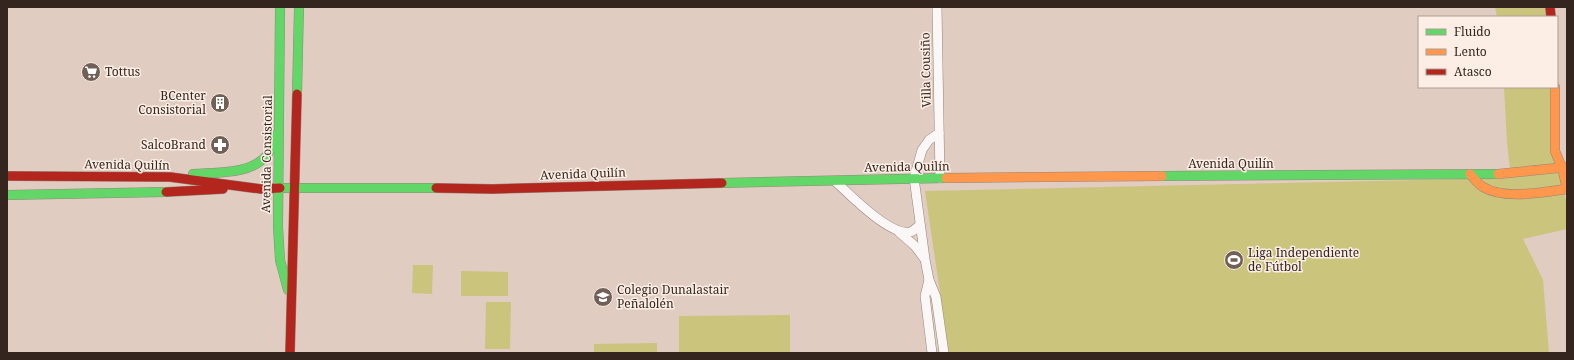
<svg xmlns="http://www.w3.org/2000/svg" width="1574" height="360" viewBox="0 0 1574 360" font-family="'Noto Serif',serif">
	<style>
		.green { fill: #cbc47d }
		.lines { fill: none; stroke-linecap: round; stroke-linejoin: round }
		.street-casing { stroke: #94857c; stroke-width: 10 }
		.fast-casing { stroke: #94857c; stroke-width: 10 }
		.slow-casing { stroke: #94857c; stroke-width: 10 }
		.jam-casing { stroke: #94857c; stroke-width: 10 }
		.street { stroke: #faf7f6; stroke-width: 9 }
		.fast { stroke: #63d668; stroke-width: 9 }
		.slow { stroke: #ff974d; stroke-width: 9 }
		.jam { stroke: #b3261e; stroke-width: 9 }
		.labels { text-anchor: middle; stroke-width: 3; stroke-linejoin: round; paint-order: stroke }
		.street-label { font-size: 12px; fill: #34261e; stroke: #fdeee5 }
		.poi-label { font-size: 12px; fill: #34261e; stroke: #fdeee5; text-anchor: start }
	</style>
	<rect width="100%" height="100%" fill="#e0ccc0"/>
	<!-- green -->
	<g class="green">
		<path d="M 1495,7 L 1546,7 L 1547,17 L 1497,17 Z"/>
		<path d="M 1504,87 L 1554,87 L 1559,169 L 1567,205 L 1567,229 L 1523,239 L 1543,280 L 1549,353 L 949,353 L 925,191 L 1511,178 L 1507,142 Z"/>
		<path d="M 413,265 L 433,265 L 432,294 L 412,293 Z"/>
		<path d="M 461,271 L 508,272 L 508,296 L 461,296 Z"/>
		<path d="M 486,302 L 511,302 L 510,349 L 485,349 Z"/>
		<path d="M 790,315 L 790,353 L 679,353 L 679,316 Z"/>
		<path d="M 657,343 L 657,353 L 594,353 L 594,344 Z"/>
	</g>
	<g class="lines">
		<defs>
			<g id="street">
				<path d="M 937,7 L 940,178"/>
				<path d="M 939,133 L 929,140 L 922,150 L 914,178 L 925,259 L 929,280 L 936,297 L 944,353"/>
				<path d="M 835,181 C 849,194 890,236 910,232 C 914,231 917,227 920,225"/>
				<path d="M 899,232 L 915,246 L 924,258"/>
				<path d="M 929,280 L 925,296 L 932,353"/>
			</g>
			<g id="fast">
				<path d="M 280,7 L 278,227 L 280,260 L 288,290"/>
				<path d="M 297,94 L 299,7"/>
				<path d="M 193,174 C 216,172 251,175 267,155 C 271,150 273,142 275,135"/>
				<path d="M 1162,176 L 1498,174"/>
				<path d="M 722,183 L 946,178"/>
				<path d="M 280,188 L 436,188"/>
				<path d="M 7,195 L 166,192"/>
			</g>
			<g id="slow">
				<path d="M 1555,87 L 1555,151 L 1562,168 L 1567,188"/>
				<path d="M 1470,174 C 1474,179 1478,184 1483,187 C 1504,200 1544,192 1567,189"/>
				<path d="M 1498,174 L 1567,167"/>
				<path d="M 946,178 L 1162,176"/>
			</g>
			<g id="jam">
				<path d="M 1550,7 L 1551,17"/>
				<path d="M 7,176 L 170,177 L 261,189 L 280,188"/>
				<path d="M 436,188 L 492,189 L 722,183"/>
				<path d="M 166,192 L 223,189"/>
				<path d="M 290,353 L 297,94"/>
			</g>
		</defs>
		<!-- street casing -->
		<use href="#street" class="street-casing"/>
		<!-- fast casing -->
		<use href="#fast" class="fast-casing"/>
		<!-- slow casing -->
		<use href="#slow" class="slow-casing"/>
		<!-- jam casing -->
		<use href="#jam" class="jam-casing"/>
		<!-- street -->
		<use href="#street" class="street"/>
		<!-- fast -->
		<use href="#fast" class="fast"/>
		<!-- slow -->
		<use href="#slow" class="slow"/>
		<!-- jam -->
		<use href="#jam" class="jam"/>
	</g>
	<!-- icons -->
	<defs>
		<symbol id="supermarket-disc" viewBox="-11 -11 22 22"><circle r="9.5" fill="#706057" stroke="#fdeee5"/><path d="M-6-5.5h2.5l.6 2H6L4.5 2H-2.5L-4.4-4H-6ZM-1.5 3.2a1.3 1.3 0 1 0 .1 0ZM3 3.2a1.3 1.3 0 1 0 .1 0Z" fill="#fff"/></symbol>
		<symbol id="building-disc" viewBox="-11 -11 22 22"><circle r="9.5" fill="#706057" stroke="#fdeee5"/><path d="M-4-6H4V6H1V3H-1V6H-4ZM-2.5-4.3h1.7v1.8h-1.7ZM.8-4.3h1.7v1.8H.8ZM-2.5-1h1.7V.8h-1.7ZM.8-1h1.7V.8H.8Z" fill="#fff"/></symbol>
		<symbol id="pharmacy-disc" viewBox="-11 -11 22 22"><circle r="9.5" fill="#706057" stroke="#fdeee5"/><path d="M-2-6h4v4h4v4h-4v4h-4v-4h-4v-4h4Z" fill="#fff"/></symbol>
		<symbol id="stadium-disc" viewBox="-11 -11 22 22"><circle r="9.5" fill="#706057" stroke="#fdeee5"/><path d="M0-5a6.5 5 0 1 0 0 10a6.5 5 0 1 0 0-10ZM-3.5-1.8h7v3.6h-7Z" fill="#fff"/></symbol>
		<symbol id="school-disc" viewBox="-11 -11 22 22"><circle r="9.5" fill="#706057" stroke="#fdeee5"/><path d="M0-5L7-2L0 1L-7-2ZM-4 1L0 2.5L4 1V4Q0 6-4 4Z" fill="#fff"/></symbol>
	</defs>
	<g fill-rule="evenodd">
		<use href="#supermarket-disc" x="80" y="61" width="22" height="22"/>
		<use href="#building-disc" x="209" y="92" width="22" height="22"/>
		<use href="#pharmacy-disc" x="209" y="134" width="22" height="22"/>
		<use href="#stadium-disc" x="1223" y="249" width="22" height="22"/>
		<use href="#school-disc" x="592" y="286" width="22" height="22"/>
	</g>
	<g class="labels">
		<!-- street labels -->
		<g class="street-label">
			<text transform="translate(926 70) rotate(-91)" y="4">Villa Cousiño</text>
			<text transform="translate(267 154) rotate(-89)" y="4">Avenida Consistorial</text>
			<text x="1231" y="168">Avenida Quilín</text>
			<text transform="translate(127 165) rotate(1)" y="4">Avenida Quilín</text>
			<text transform="translate(907 167) rotate(-1)" y="4">Avenida Quilín</text>
			<text transform="translate(583 174) rotate(-2)" y="4">Avenida Quilín</text>
		</g>
		<!-- poi labels -->
		<g class="poi-label">
			<text x="105" y="76">Tottus</text>
			<text x="206" y="100" text-anchor="end">BCenter<tspan x="206" dy="14">Consistorial</tspan></text>
			<text x="206" y="149" text-anchor="end">SalcoBrand</text>
			<text x="1248" y="257">Liga Independiente<tspan x="1248" dy="14">de Fútbol</tspan></text>
			<text x="617" y="294">Colegio Dunalastair<tspan x="617" dy="14">Peñalolén</tspan></text>
		</g>
	</g>
	<!-- border -->
	<rect width="1574" height="360" fill="none" stroke="#34261e" stroke-width="16"/>
	<!-- legend -->
	<rect x="1418" y="16" width="140" height="72" fill="#fdeee5" stroke="#ad9e95"/>
	<rect x="1426" y="29" width="20" height="6" fill="#63d668" stroke="#ad9e95"/>
	<text x="1454" y="36" font-size="12" fill="#34261e">Fluido</text>
	<rect x="1426" y="49" width="20" height="6" fill="#ff974d" stroke="#ad9e95"/>
	<text x="1454" y="56" font-size="12" fill="#34261e">Lento</text>
	<rect x="1426" y="69" width="20" height="6" fill="#b3261e" stroke="#ad9e95"/>
	<text x="1454" y="76" font-size="12" fill="#34261e">Atasco</text>
</svg>
